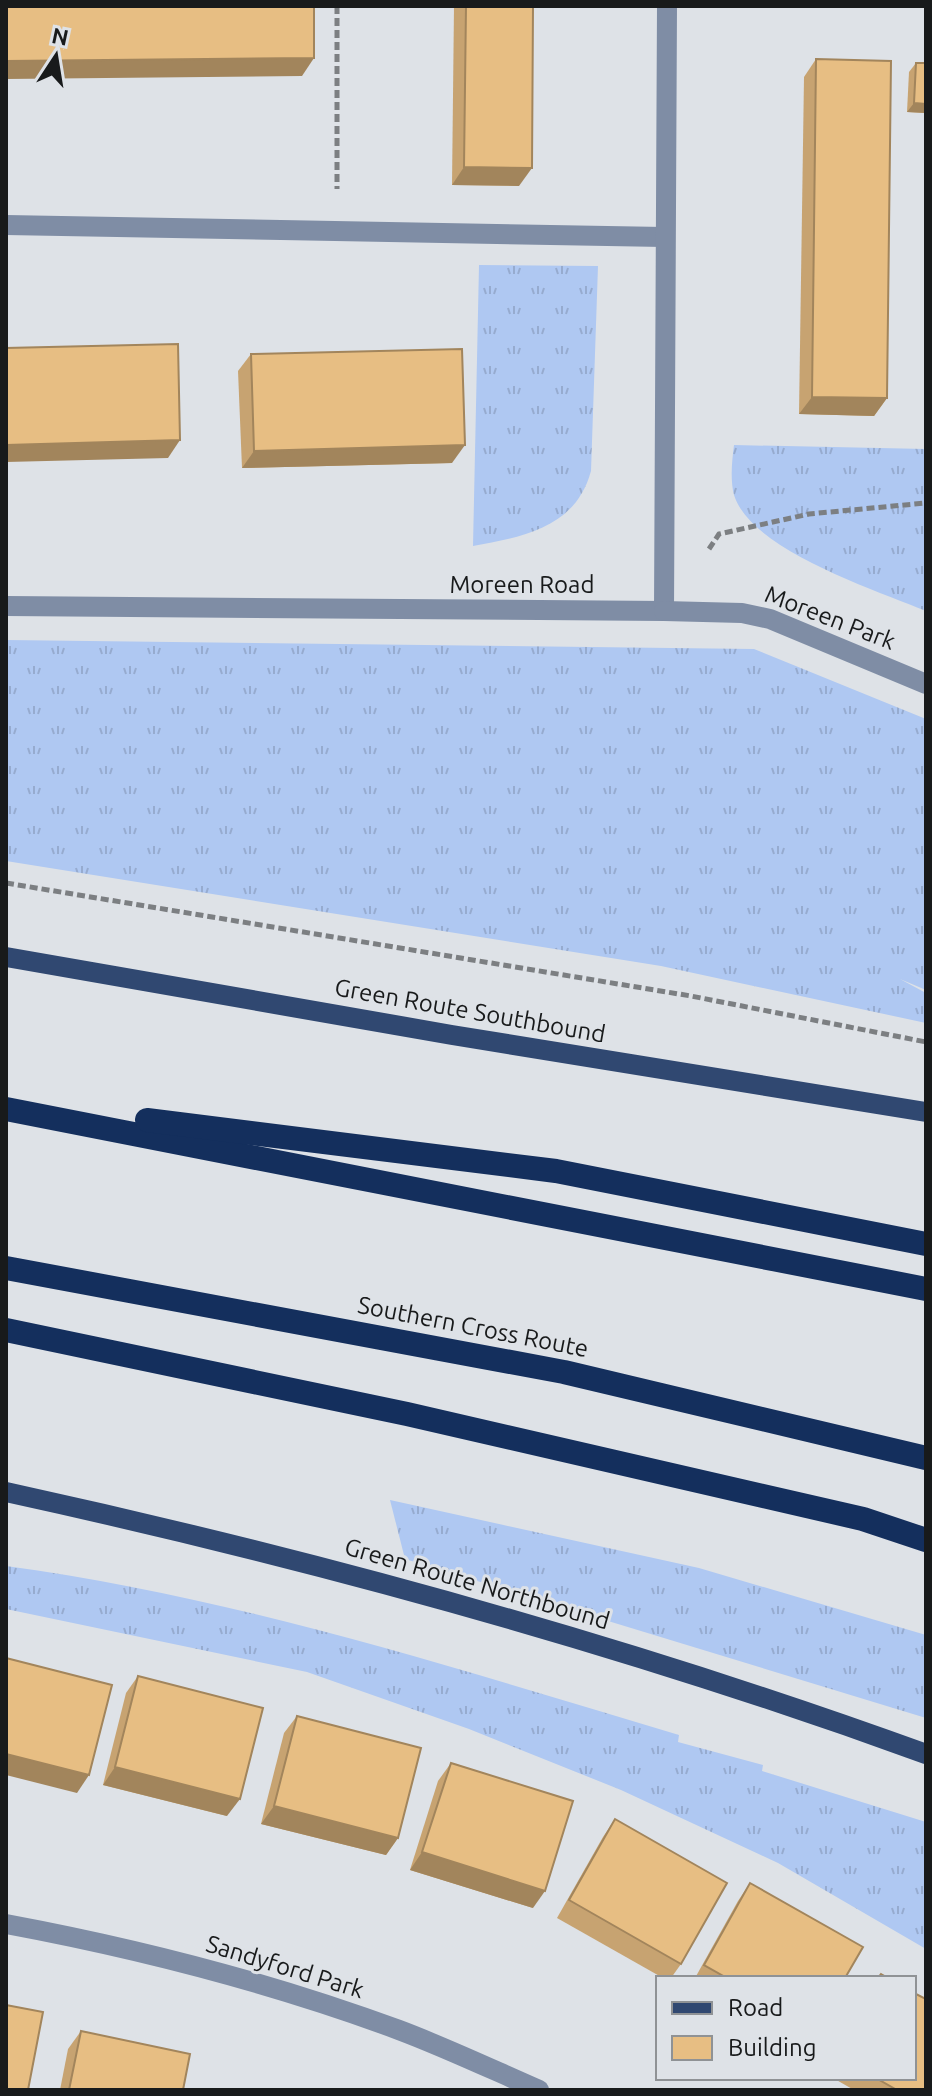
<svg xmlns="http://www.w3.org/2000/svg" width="932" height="2096" viewBox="0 0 932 2096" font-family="Ubuntu,sans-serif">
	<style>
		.grass { fill: url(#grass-tufts) }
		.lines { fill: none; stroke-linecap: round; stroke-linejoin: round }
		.path { stroke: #7c7f82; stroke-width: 5; stroke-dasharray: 8 4; stroke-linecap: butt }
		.minor { stroke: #7f8da5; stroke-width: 20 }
		.major { stroke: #304871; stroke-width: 20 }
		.highway { stroke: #142f5d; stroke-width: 24 }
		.wall { fill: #c7a371 }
		.shaded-wall { fill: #a2855c }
		.building { fill: #e7be83; stroke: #a2855c; stroke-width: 2 }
		.labels { text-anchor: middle; stroke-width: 6; stroke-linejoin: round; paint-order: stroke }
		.street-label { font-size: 24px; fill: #181a1b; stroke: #dee2e7 }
	</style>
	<defs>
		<pattern id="grass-tufts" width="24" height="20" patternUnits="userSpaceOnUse" patternTransform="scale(2)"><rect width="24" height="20" fill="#afc8f2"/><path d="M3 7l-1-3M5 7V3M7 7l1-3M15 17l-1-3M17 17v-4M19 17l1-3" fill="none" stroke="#96abcf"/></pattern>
	</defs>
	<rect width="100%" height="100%" fill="#dee2e7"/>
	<!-- grass -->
	<g class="grass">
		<path d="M 479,265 L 598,266 L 591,471 C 576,527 524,537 473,546 Z"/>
		<path d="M 734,445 L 926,449 L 926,611 C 876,590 751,550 734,495 C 730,479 732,461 734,445 Z"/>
		<path d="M 6,640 L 754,649 L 926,719 L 926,990 L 900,979 L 926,993 L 926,1023 L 661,966 L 6,861 Z"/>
		<path d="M 390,1500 L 699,1568 L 926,1635 L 926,1718 L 405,1559 Z"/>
		<path d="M 6,1566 C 236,1597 457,1669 679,1735 L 678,1742 L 763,1765 L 762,1771 L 926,1822 L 926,1949 L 778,1863 L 621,1790 L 469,1729 L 307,1672 L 6,1609 Z"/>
	</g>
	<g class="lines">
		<!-- path -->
		<g class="path">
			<path d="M 337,6 L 337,189"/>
			<path d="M 709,549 L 719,534 L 809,514 L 926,503"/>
			<path d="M 6,883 L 691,996 L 926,1042"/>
		</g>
		<!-- minor -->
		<g class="minor">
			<path d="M 6,225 L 664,237"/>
			<path d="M 6,606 L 664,611 L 667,6"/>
			<path d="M 664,611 L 742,613 L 770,619 L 926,684"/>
			<path d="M 6,1924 C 140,1949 272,1983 399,2030 C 447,2048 493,2070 539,2090"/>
		</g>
		<!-- major -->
		<g class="major">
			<path d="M 6,957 L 452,1035 L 926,1112"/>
			<path d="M 6,1492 C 317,1560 626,1645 926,1754"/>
		</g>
		<!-- highway -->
		<g class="highway">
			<path d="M 6,1109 L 926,1289"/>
			<path d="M 147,1120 L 556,1171 L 926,1244"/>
			<path d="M 6,1268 L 564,1372 L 926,1458"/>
			<path d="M 6,1330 L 407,1414 L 863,1519 L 926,1540"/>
		</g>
	</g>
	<!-- wall -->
	<g class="wall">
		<path d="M 454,6 L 533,6 L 519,186 L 452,185 Z"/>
		<path d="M 816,59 L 887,398 L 874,416 L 799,414 L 804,77 Z"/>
		<path d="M 916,63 L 926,63 L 926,113 L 907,112 L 909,72 Z"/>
		<path d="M 251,354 L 452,463 L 242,468 L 238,371 Z"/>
		<path d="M 138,1676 L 227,1816 L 103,1785 L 126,1693 Z"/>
		<path d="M 297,1716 L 398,1838 L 386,1855 L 261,1824 L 284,1733 Z"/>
		<path d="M 451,1763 L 533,1908 L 410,1870 L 438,1781 Z"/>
		<path d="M 615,1819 L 681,1964 L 671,1978 L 663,1978 L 557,1918 L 603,1837 Z"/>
		<path d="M 750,1883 L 845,1978 L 695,1978 L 738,1901 Z"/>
		<path d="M 81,2031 L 183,2090 L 60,2090 L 68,2049 Z"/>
		<path d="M 833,2078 L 914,2078 L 926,2090 L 854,2090 Z"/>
	</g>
	<!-- shaded-wall -->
	<g class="shaded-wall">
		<path d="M 314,58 L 302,76 L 6,79 L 6,61 Z"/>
		<path d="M 914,103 L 926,104 L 926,113 L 907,112 Z"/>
		<path d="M 464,167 L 532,168 L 519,186 L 452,185 Z"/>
		<path d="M 812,397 L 887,398 L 874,416 L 799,414 Z"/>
		<path d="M 180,440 L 168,458 L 6,462 L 6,445 Z"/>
		<path d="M 465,445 L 452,463 L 242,468 L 254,451 Z"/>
		<path d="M 6,1754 L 89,1775 L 77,1793 L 6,1775 Z"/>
		<path d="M 115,1767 L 240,1799 L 227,1816 L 103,1785 Z"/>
		<path d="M 274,1806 L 398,1838 L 386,1855 L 261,1824 Z"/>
		<path d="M 422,1852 L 545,1891 L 533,1908 L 410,1870 Z"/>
	</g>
	<!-- building -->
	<g class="building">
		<path d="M 6,6 L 314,6 L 314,58 L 6,61 Z"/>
		<path d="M 466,6 L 533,6 L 532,168 L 464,167 Z"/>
		<path d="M 816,59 L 891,61 L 887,398 L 812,397 Z"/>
		<path d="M 916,63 L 926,63 L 926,104 L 914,103 Z"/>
		<path d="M 178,344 L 180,440 L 6,445 L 6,348 Z"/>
		<path d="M 462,349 L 465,445 L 254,451 L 251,354 Z"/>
		<path d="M 6,1658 L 112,1685 L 89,1775 L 6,1754 Z"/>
		<path d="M 138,1676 L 263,1708 L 240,1799 L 115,1767 Z"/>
		<path d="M 297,1716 L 421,1748 L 398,1838 L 274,1806 Z"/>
		<path d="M 451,1763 L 573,1801 L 545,1891 L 422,1852 Z"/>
		<path d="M 615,1819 L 727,1883 L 681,1964 L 569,1900 Z"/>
		<path d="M 750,1883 L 863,1947 L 845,1978 L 727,1978 L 704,1965 Z"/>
		<path d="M 881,1974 L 888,1978 L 878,1978 Z"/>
		<path d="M 914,1993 L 926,1999 L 926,2090 L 897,2090 L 876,2078 L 914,2078 Z"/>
		<path d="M 6,2005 L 43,2012 L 28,2090 L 6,2090 Z"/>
		<path d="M 81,2031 L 190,2054 L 183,2090 L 69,2090 Z"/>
	</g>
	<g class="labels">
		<!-- street labels -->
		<g class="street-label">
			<text x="522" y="593">Moreen Road</text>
			<text transform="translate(830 618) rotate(21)" y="8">Moreen Park</text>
			<text transform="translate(470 1011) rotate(10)" y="8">Green Route Southbound</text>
			<text transform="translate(473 1327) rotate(11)" y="8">Southern Cross Route</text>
			<text transform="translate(477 1584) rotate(16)" y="8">Green Route Northbound</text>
			<text transform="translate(285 1967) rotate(17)" y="8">Sandyford Park</text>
		</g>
	</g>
	<!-- border -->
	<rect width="932" height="2096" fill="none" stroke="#181a1b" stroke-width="16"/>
	<!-- legend -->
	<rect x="656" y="1976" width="260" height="104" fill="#dee2e7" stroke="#8f9295" stroke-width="2"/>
	<rect x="672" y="2002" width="40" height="12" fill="#304871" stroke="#8f9295" stroke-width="2"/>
	<text x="728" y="2016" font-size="24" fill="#181a1b">Road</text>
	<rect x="672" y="2036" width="40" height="24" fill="#e7be83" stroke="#8f9295" stroke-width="2"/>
	<text x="728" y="2056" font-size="24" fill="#181a1b">Building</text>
	<!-- north arrow -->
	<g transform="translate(56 56) rotate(12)" stroke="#dee2e7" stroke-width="6" paint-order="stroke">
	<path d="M0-6L14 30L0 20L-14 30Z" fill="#181a1b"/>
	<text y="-12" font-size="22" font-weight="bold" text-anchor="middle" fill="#181a1b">N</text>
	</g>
</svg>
